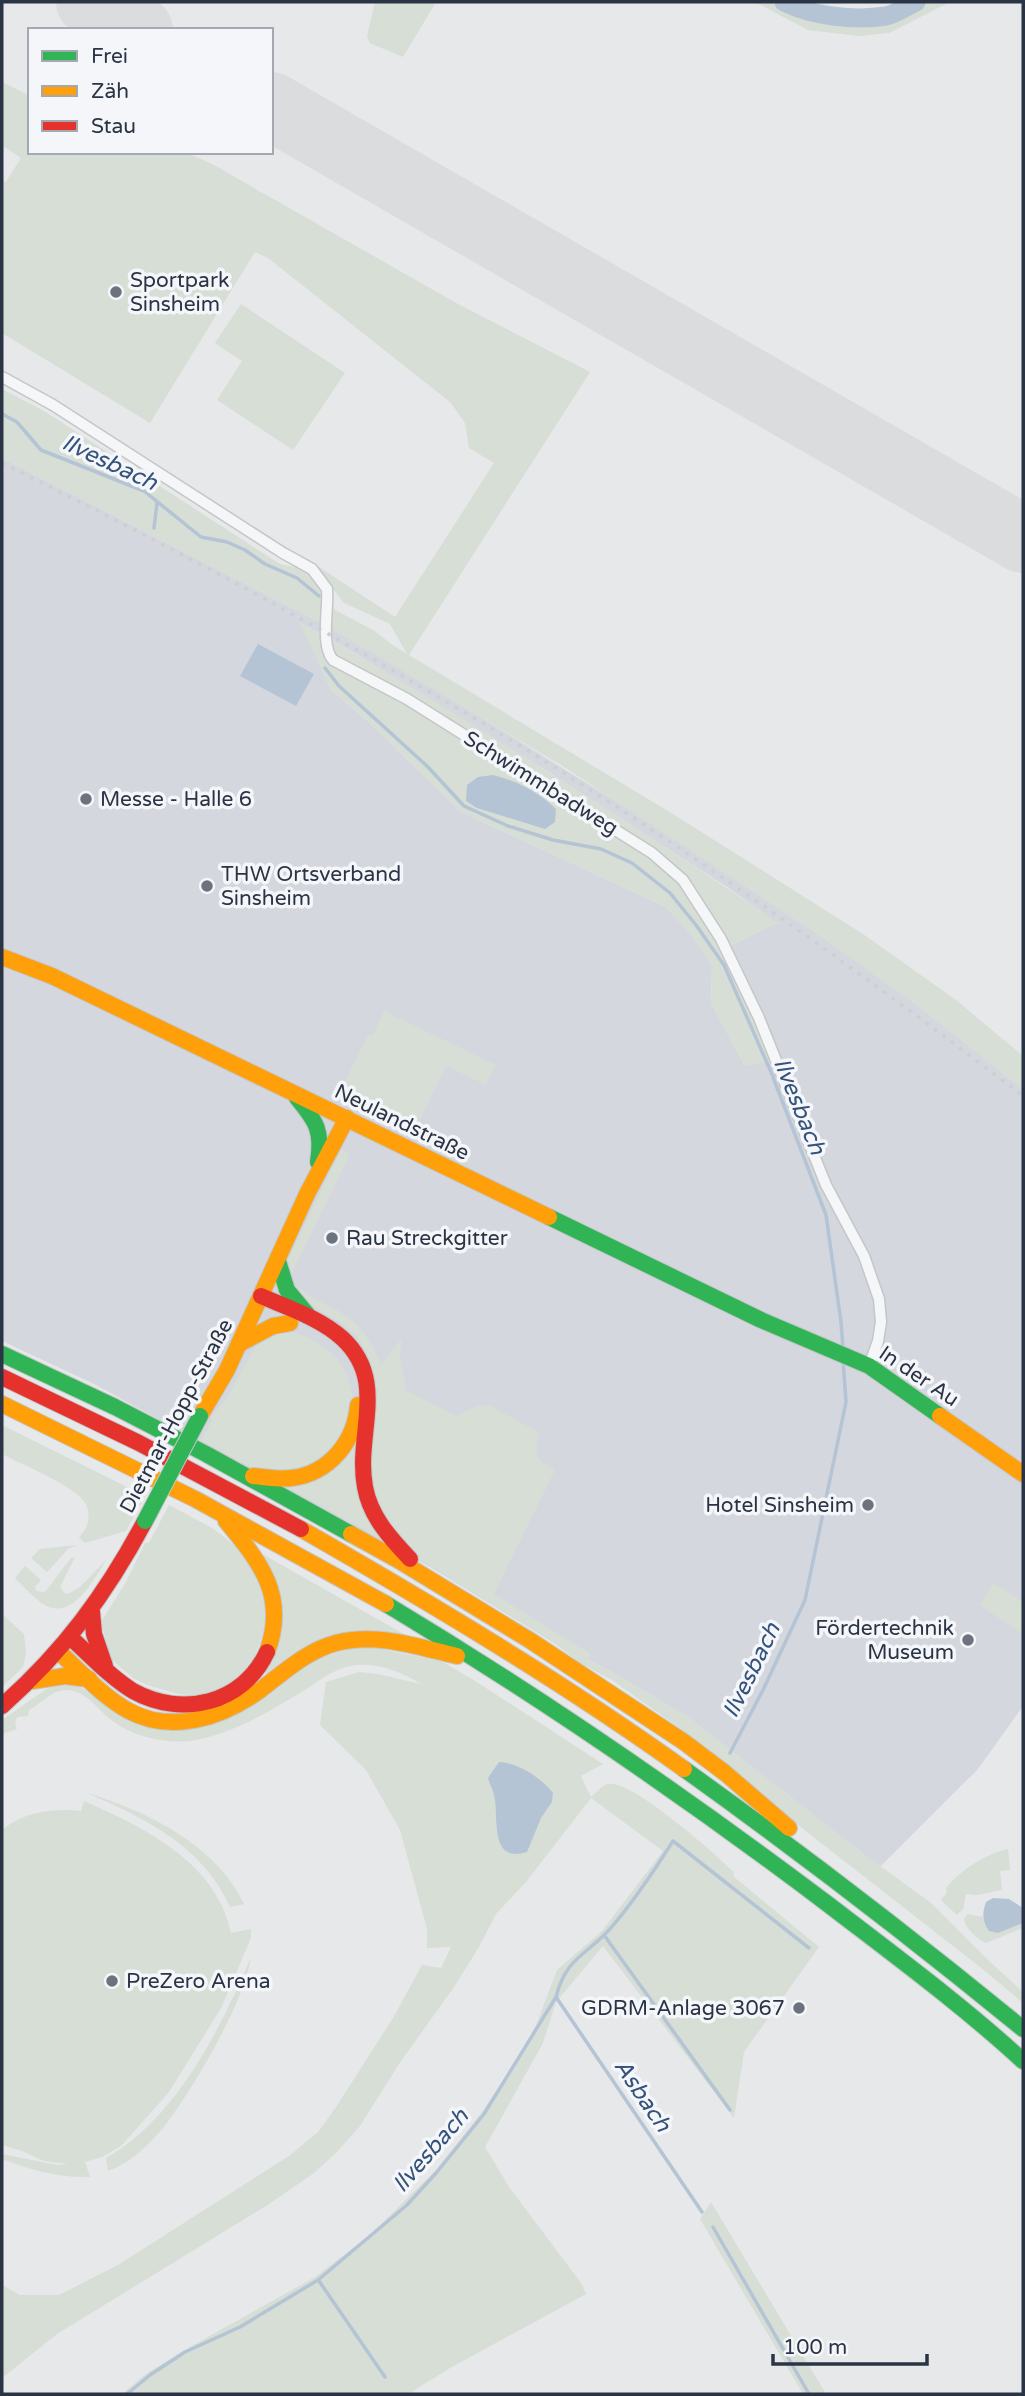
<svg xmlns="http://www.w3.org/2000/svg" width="1025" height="2396" viewBox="0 0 1025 2396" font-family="'Varela Round',sans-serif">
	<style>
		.built { fill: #d4d7dd; fill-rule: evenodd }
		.green { fill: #d6ded6 }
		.water { fill: #b4c4d5 }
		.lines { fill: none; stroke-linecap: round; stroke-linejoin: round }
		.stream { stroke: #b4c4d5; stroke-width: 3.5 }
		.river { stroke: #b4c4d5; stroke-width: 19 }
		.runway { stroke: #dadcde; stroke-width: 68 }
		.street-casing { stroke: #c4c6c8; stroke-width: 13 }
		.fast-casing { stroke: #c4c6c8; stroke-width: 18 }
		.slow-casing { stroke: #c4c6c8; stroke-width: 18 }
		.jam-casing { stroke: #c4c6c8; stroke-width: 18 }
		.street { stroke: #f5f6f7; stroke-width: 10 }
		.fast { stroke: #30b455; stroke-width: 16 }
		.slow { stroke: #ff9f0a; stroke-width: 16 }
		.jam { stroke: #e5322d; stroke-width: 16 }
		.rail { stroke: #cecfd2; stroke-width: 3.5; stroke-dasharray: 3.5 7; stroke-linecap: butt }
		.fast-bridge-casing { stroke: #c4c6c8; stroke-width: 18; stroke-linecap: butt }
		.fast-bridge { stroke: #30b455; stroke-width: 16 }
		.poi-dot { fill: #6c737f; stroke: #f4f6f9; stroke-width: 2.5 }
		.labels { text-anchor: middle; stroke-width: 7; stroke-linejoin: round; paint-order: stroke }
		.poi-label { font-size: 21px; fill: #2b3445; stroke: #f4f6f9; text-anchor: start }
		.street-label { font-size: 21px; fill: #2b3445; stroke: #f4f6f9 }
		.water-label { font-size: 23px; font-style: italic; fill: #34527a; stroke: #f4f6f9 }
	</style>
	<rect width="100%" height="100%" fill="#e6e8ea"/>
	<!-- built -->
	<path class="built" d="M 2,458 L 329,627 L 456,702 L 638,815 L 825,939 L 925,1011 L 1023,1089 L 1023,1706 L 978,1769 L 875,1872 L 861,1852 L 688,1717 L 614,1673 L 554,1643 L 432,1568 L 94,1384 L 2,1341 ZM 301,623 L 356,654 L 544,769 L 727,887 L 777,923 L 726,948 L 745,1066 L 711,1003 L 712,966 L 692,936 L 666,907 L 461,812 L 371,724 L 331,690 Z"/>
	<!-- green -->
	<g class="green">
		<path d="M 375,2 L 436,2 L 403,57 L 370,43 L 367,36 Z"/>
		<path d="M 755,2 L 787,2 L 801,9 L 857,15 L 887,14 L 912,2 L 950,2 L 889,33 L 859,36 L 808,30 Z"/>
		<path d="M 2,82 L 30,96 L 30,152 L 185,152 L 212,164 L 458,304 L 590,372 L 409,655 L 668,811 L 863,934 L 956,1000 L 1023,1056 L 1023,1089 L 925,1011 L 825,939 L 564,767 L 329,627 L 2,458 L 2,389 L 44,411 L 280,564 L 302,569 L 317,584 L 335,610 L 373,630 L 394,646 L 407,654 L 390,624 L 344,603 L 313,563 L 395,617 L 494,463 L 469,448 L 465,423 L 450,402 L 268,258 L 255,252 L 150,423 L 2,333 L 2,180 L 6,182 L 21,158 L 2,145 Z"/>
		<path d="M 241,304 L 345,373 L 293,450 L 217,400 L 242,361 L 215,343 Z"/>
		<path d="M 299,622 C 402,680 502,742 600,805 C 660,844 720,882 777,923 L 726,948 L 776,1061 L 745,1066 L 711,1003 L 712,966 L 692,936 L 666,907 L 461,812 L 371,724 L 331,690 Z"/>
		<path d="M 384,1011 L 496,1065 L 486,1085 L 446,1066 L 412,1136 L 336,1099 L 368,1034 L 373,1035 Z"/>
		<path d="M 341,1149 L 350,1154 L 292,1273 L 288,1260 Z"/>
		<path d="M 298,1287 C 312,1299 327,1304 342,1313 C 362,1325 373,1344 381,1366 L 402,1338 L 400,1358 L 407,1391 L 456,1416 L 478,1405 L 491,1406 L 540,1433 C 532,1453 536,1460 555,1470 L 494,1594 L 591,1654 L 587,1660 L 614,1673 L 688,1717 L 861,1852 L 931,1903 L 987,1959 L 1023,1992 L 1023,2003 L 980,1967 L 807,1832 L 706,1747 L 612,1680 L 580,1663 L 554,1643 L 408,1552 L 371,1493 L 368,1355 L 356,1335 L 338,1321 L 302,1300 Z"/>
		<path d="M 295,1332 C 328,1346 348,1361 353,1398 C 354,1408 353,1422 348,1431 C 344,1440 312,1463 303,1471 L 254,1469 L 201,1441 L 212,1420 L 211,1417 L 228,1396 L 255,1347 L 270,1334 Z"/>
		<path d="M 2,1425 L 145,1496 L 126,1531 L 85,1543 L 79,1537 C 89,1529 92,1512 84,1501 C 72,1485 21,1464 2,1454 Z"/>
		<path d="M 354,1438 L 385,1541 L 281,1484 Z"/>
		<path d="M 169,1505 L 214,1529 L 245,1554 L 253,1564 L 270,1614 L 248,1675 L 208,1696 L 178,1694 L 147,1685 L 133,1678 L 111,1659 L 101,1622 L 126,1582 L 145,1543 L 149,1543 Z"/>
		<path d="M 77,1545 L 68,1549 L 47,1572 L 31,1558 L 40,1549 Z"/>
		<path d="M 264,1555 L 409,1637 L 379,1633 L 266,1675 Z"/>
		<path d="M 75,1557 L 60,1587 L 64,1593 L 68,1594 L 80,1587 L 107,1559 C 94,1578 73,1623 43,1604 C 33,1597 24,1587 15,1578 L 25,1566 L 41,1580 L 35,1587 L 36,1591 L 45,1592 L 71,1558 Z"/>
		<path d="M 994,1583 L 1023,1602 L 1023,1634 L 979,1605 Z"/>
		<path d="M 2,1614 L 24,1634 L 26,1654 L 23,1667 L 2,1687 Z"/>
		<path d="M 361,1645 L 441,1661 L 472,1679 L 603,1764 L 581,1776 L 591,1797 C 596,1793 602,1785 608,1784 C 630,1778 715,1854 733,1871 L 734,1877 L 819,1947 L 744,2052 L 734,2118 L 603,1946 L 556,2002 L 543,2043 L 485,2147 L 509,2187 L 581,2283 L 586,2294 L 450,2368 L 408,2394 L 122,2394 L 146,2374 L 183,2351 L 315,2277 L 369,2236 L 435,2171 L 482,2112 L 529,2044 L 557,1970 L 602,1931 L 663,1851 L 591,1798 L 526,1882 L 496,1914 L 479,1947 L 454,1987 L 399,2064 L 360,2126 L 337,2152 L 314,2173 L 269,2204 L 57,2334 L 2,2378 L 2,2285 L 20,2295 L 59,2295 L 118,2265 L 289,2156 L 318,2132 L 336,2107 L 393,2018 L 422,1965 L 441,1968 L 451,1947 L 427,1948 L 427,1929 L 400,1830 L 366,1770 L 320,1725 L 326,1682 L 359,1672 L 378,1674 L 421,1684 C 401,1671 374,1661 350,1666 C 334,1669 317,1682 303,1691 C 270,1711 234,1733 196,1740 C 170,1745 136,1738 114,1722 C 97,1710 82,1682 56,1692 C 47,1696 38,1705 29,1710 L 28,1716 L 17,1717 L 15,1723 L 17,1729 L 2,1734 L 2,1720 L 48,1688 L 75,1684 L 147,1725 L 305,1663 Z"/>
		<path d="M 87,1793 C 147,1811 216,1845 244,1904 L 230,1907 C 202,1845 146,1819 87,1793 Z"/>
		<path d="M 84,1801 C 145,1828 216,1862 231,1933 L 251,1929 L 251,1938 L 221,2008 L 169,2092 L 121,2146 L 102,2157 L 85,2162 L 90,2177 C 58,2178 32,2170 2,2159 L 2,2154 L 57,2165 L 68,2164 L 44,2161 L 22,2151 L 2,2145 L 2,1830 C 23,1812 54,1808 81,1811 Z"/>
		<path d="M 1008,1849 L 1010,1870 L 1000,1871 L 1002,1890 L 977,1895 L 966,1894 L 963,1909 L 957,1915 L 943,1902 L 941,1899 L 947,1893 L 946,1888 C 961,1870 985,1854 1008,1849 Z"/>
		<path d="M 967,1914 L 983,1917 L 984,1923 L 998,1933 L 1023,1923 L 1023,1928 L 986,1943 C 977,1939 967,1930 964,1920 Z"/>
		<path d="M 251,1957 C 245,2001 193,2089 166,2124 C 151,2143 131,2163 108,2171 L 106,2158 C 176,2119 221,2028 251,1957 Z"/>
		<path d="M 711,2202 L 826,2394 L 803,2394 L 700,2219 Z"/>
	</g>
	<!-- water -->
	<g class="water">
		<path d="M 258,644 L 314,674 L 296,706 L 240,676 Z"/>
		<path d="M 493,775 C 517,781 539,792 556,809 L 555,822 L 545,829 L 477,808 L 466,801 L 467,785 L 478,777 Z"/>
		<path d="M 499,1762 C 519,1763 541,1778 553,1793 L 552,1802 L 541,1818 L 527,1852 C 491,1863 498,1823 495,1800 C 494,1792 490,1785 488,1778 Z"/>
		<path d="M 993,1898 L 1009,1899 L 1023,1908 L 1023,1923 L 998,1933 L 989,1931 C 982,1921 982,1913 986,1902 Z"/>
	</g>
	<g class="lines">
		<!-- stream -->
		<g class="stream">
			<path d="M 2,414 L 17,422 L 41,450 L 144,491 L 201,537 L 227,542 L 245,550 L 265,564 L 297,578 L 319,596"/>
			<path d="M 154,528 L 157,503"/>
			<path d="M 325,668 L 339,686 L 427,766 L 464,806 L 508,826 L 553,840 L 601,849 L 632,863 L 670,893 L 696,925 L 724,965 L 771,1072 L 826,1215 L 841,1322 L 843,1349"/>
			<path d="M 730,1753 L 763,1690 L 805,1600 L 846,1402 L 843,1360"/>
			<path d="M 604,1935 L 730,2110"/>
			<path d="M 556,1997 L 702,2212"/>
			<path d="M 713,2227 L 809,2394"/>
			<path d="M 319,2281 L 385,2377"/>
			<path d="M 127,2394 L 150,2375 L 185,2352 L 240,2327 L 318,2280 L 407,2205 L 437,2172 L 484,2114 L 556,1997 C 566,1958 585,1956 609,1930 C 633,1903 654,1871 673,1841 L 809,1948"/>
		</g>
		<!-- river -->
		<path class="river" d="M 784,2 C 812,16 854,21 886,16 C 896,14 907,6 916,2"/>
		<!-- runway -->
		<g class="runway">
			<path d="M 90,2 L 139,30"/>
			<path d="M 271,106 L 1023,539"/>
		</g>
		<defs>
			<path id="street" d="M 2,377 L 53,405 L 283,553 L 312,569 L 327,589 C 329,608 320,645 333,660 L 407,699 L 652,853 L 683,880 L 721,939 L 759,1018 L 826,1185 L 864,1256 L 879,1299 L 881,1322 L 878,1341 L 869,1366"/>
			<g id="fast">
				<path d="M 297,1098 C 316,1121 323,1131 318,1162"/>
				<path d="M 549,1217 L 761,1320 L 869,1366 L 940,1416"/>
				<path d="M 278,1261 L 287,1290 L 307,1314"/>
				<path d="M 2,1354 L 115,1407 L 206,1454 L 351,1534"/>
				<path d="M 386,1604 C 539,1696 686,1797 829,1905 C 894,1955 962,2005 1023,2061"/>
				<path d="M 684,1769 C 800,1852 912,1938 1023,2029"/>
			</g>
			<g id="slow">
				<path d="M 2,957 L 52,976 L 549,1217"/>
				<path d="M 239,1344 L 273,1326 L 290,1323"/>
				<path d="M 2,1404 L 195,1499 L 386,1604"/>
				<path d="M 200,1416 L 227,1370 L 307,1194 L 347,1118"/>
				<path d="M 940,1416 L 1023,1474"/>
				<path d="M 253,1476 C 266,1477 279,1480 292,1478 C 330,1473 355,1441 358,1405"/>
				<path d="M 226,1521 C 260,1562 288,1596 267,1652"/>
				<path d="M 301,1529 C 432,1604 561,1681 684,1769"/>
				<path d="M 351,1534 L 398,1560 L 531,1641 L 684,1742 L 725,1773 L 789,1828"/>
				<path d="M 59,1652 C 81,1672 102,1696 129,1711 C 172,1734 221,1718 259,1691 C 283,1673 306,1651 336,1643 C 376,1632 418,1647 457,1656"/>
				<path d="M 32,1681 L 65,1676 L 89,1679"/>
			</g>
			<g id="jam">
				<path d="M 261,1296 C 288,1308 320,1318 342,1338 C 389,1381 355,1434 365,1487 C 370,1516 390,1538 410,1559"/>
				<path d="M 2,1377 L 139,1443 L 301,1529"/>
				<path d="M 92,1612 L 94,1634 L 105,1666"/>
				<path d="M 71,1638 C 91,1656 110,1677 133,1691 C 182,1718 243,1704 267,1652"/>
				<path d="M 2,1706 C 64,1651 106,1594 145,1521"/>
			</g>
		</defs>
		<!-- street casing -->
		<use href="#street" class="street-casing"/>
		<!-- fast casing -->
		<use href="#fast" class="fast-casing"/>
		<!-- slow casing -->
		<use href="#slow" class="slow-casing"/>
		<!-- jam casing -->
		<use href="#jam" class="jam-casing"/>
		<!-- street -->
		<use href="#street" class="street"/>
		<!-- fast -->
		<use href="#fast" class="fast"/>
		<!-- slow -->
		<use href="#slow" class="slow"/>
		<!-- jam -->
		<use href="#jam" class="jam"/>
		<!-- rail -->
		<path class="rail" d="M 2,463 C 218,570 432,686 634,818 C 767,906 897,999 1023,1096"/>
		<defs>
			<path id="fast-bridge" d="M 145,1521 L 200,1416"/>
		</defs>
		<!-- fast-bridge casing -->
		<use href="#fast-bridge" class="fast-bridge-casing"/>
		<!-- fast-bridge -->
		<use href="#fast-bridge" class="fast-bridge"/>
	</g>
	<!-- markers -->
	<g class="poi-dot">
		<circle cx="116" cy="292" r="7"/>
		<circle cx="86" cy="799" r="7"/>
		<circle cx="207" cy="886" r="7"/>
		<circle cx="332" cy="1238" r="7"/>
		<circle cx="868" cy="1505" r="7"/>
		<circle cx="968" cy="1640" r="7"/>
		<circle cx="112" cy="1981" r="7"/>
		<circle cx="799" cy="2008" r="7"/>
	</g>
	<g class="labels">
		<!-- poi labels -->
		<g class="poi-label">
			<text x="130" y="287">Sportpark<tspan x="130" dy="24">Sinsheim</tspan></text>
			<text x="100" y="806">Messe - Halle 6</text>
			<text x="221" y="881">THW Ortsverband<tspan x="221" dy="24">Sinsheim</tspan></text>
			<text x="346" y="1245">Rau Streckgitter</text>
			<text x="854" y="1512" text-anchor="end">Hotel Sinsheim</text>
			<text x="954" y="1635" text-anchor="end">Fördertechnik<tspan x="954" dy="24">Museum</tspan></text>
			<text x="126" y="1988">PreZero Arena</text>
			<text x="785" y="2015" text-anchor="end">GDRM-Anlage 3067</text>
		</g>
		<!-- street labels -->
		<g class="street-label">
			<text transform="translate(541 783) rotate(32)" y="7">Schwimmbadweg</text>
			<text transform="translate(402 1122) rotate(26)" y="7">Neulandstraße</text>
			<text transform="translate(919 1376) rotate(34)" y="7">In der Au</text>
			<text transform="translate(176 1416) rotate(-62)" y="7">Dietmar-Hopp-Straße</text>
		</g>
		<!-- water labels -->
		<g class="water-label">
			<text transform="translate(110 462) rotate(25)" y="8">Ilvesbach</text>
			<text transform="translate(800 1106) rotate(68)" y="8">Ilvesbach</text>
			<text transform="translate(751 1670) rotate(-64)" y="8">Ilvesbach</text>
			<text transform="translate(643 2095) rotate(56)" y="8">Asbach</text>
			<text transform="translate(430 2150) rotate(-49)" y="8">Ilvesbach</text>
		</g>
	</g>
	<!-- border -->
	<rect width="1025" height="2396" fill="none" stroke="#2b3445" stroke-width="7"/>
	<!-- legend -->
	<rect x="28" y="28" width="245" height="126" fill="#f4f6f9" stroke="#a4a8b1" stroke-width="2"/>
	<rect x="42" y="51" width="35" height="10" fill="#30b455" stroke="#a4a8b1" stroke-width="2"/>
	<text x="91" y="63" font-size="21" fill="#2b3445">Frei</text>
	<rect x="42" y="86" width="35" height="10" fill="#ff9f0a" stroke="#a4a8b1" stroke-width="2"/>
	<text x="91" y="98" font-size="21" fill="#2b3445">Zäh</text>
	<rect x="42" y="121" width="35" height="10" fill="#e5322d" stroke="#a4a8b1" stroke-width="2"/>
	<text x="91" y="133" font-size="21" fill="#2b3445">Stau</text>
	<!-- scale -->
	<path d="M773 2354v10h154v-10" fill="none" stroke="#2b3445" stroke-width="3.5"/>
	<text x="783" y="2354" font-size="21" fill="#2b3445" stroke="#f4f6f9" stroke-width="5" paint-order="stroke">100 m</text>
</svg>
